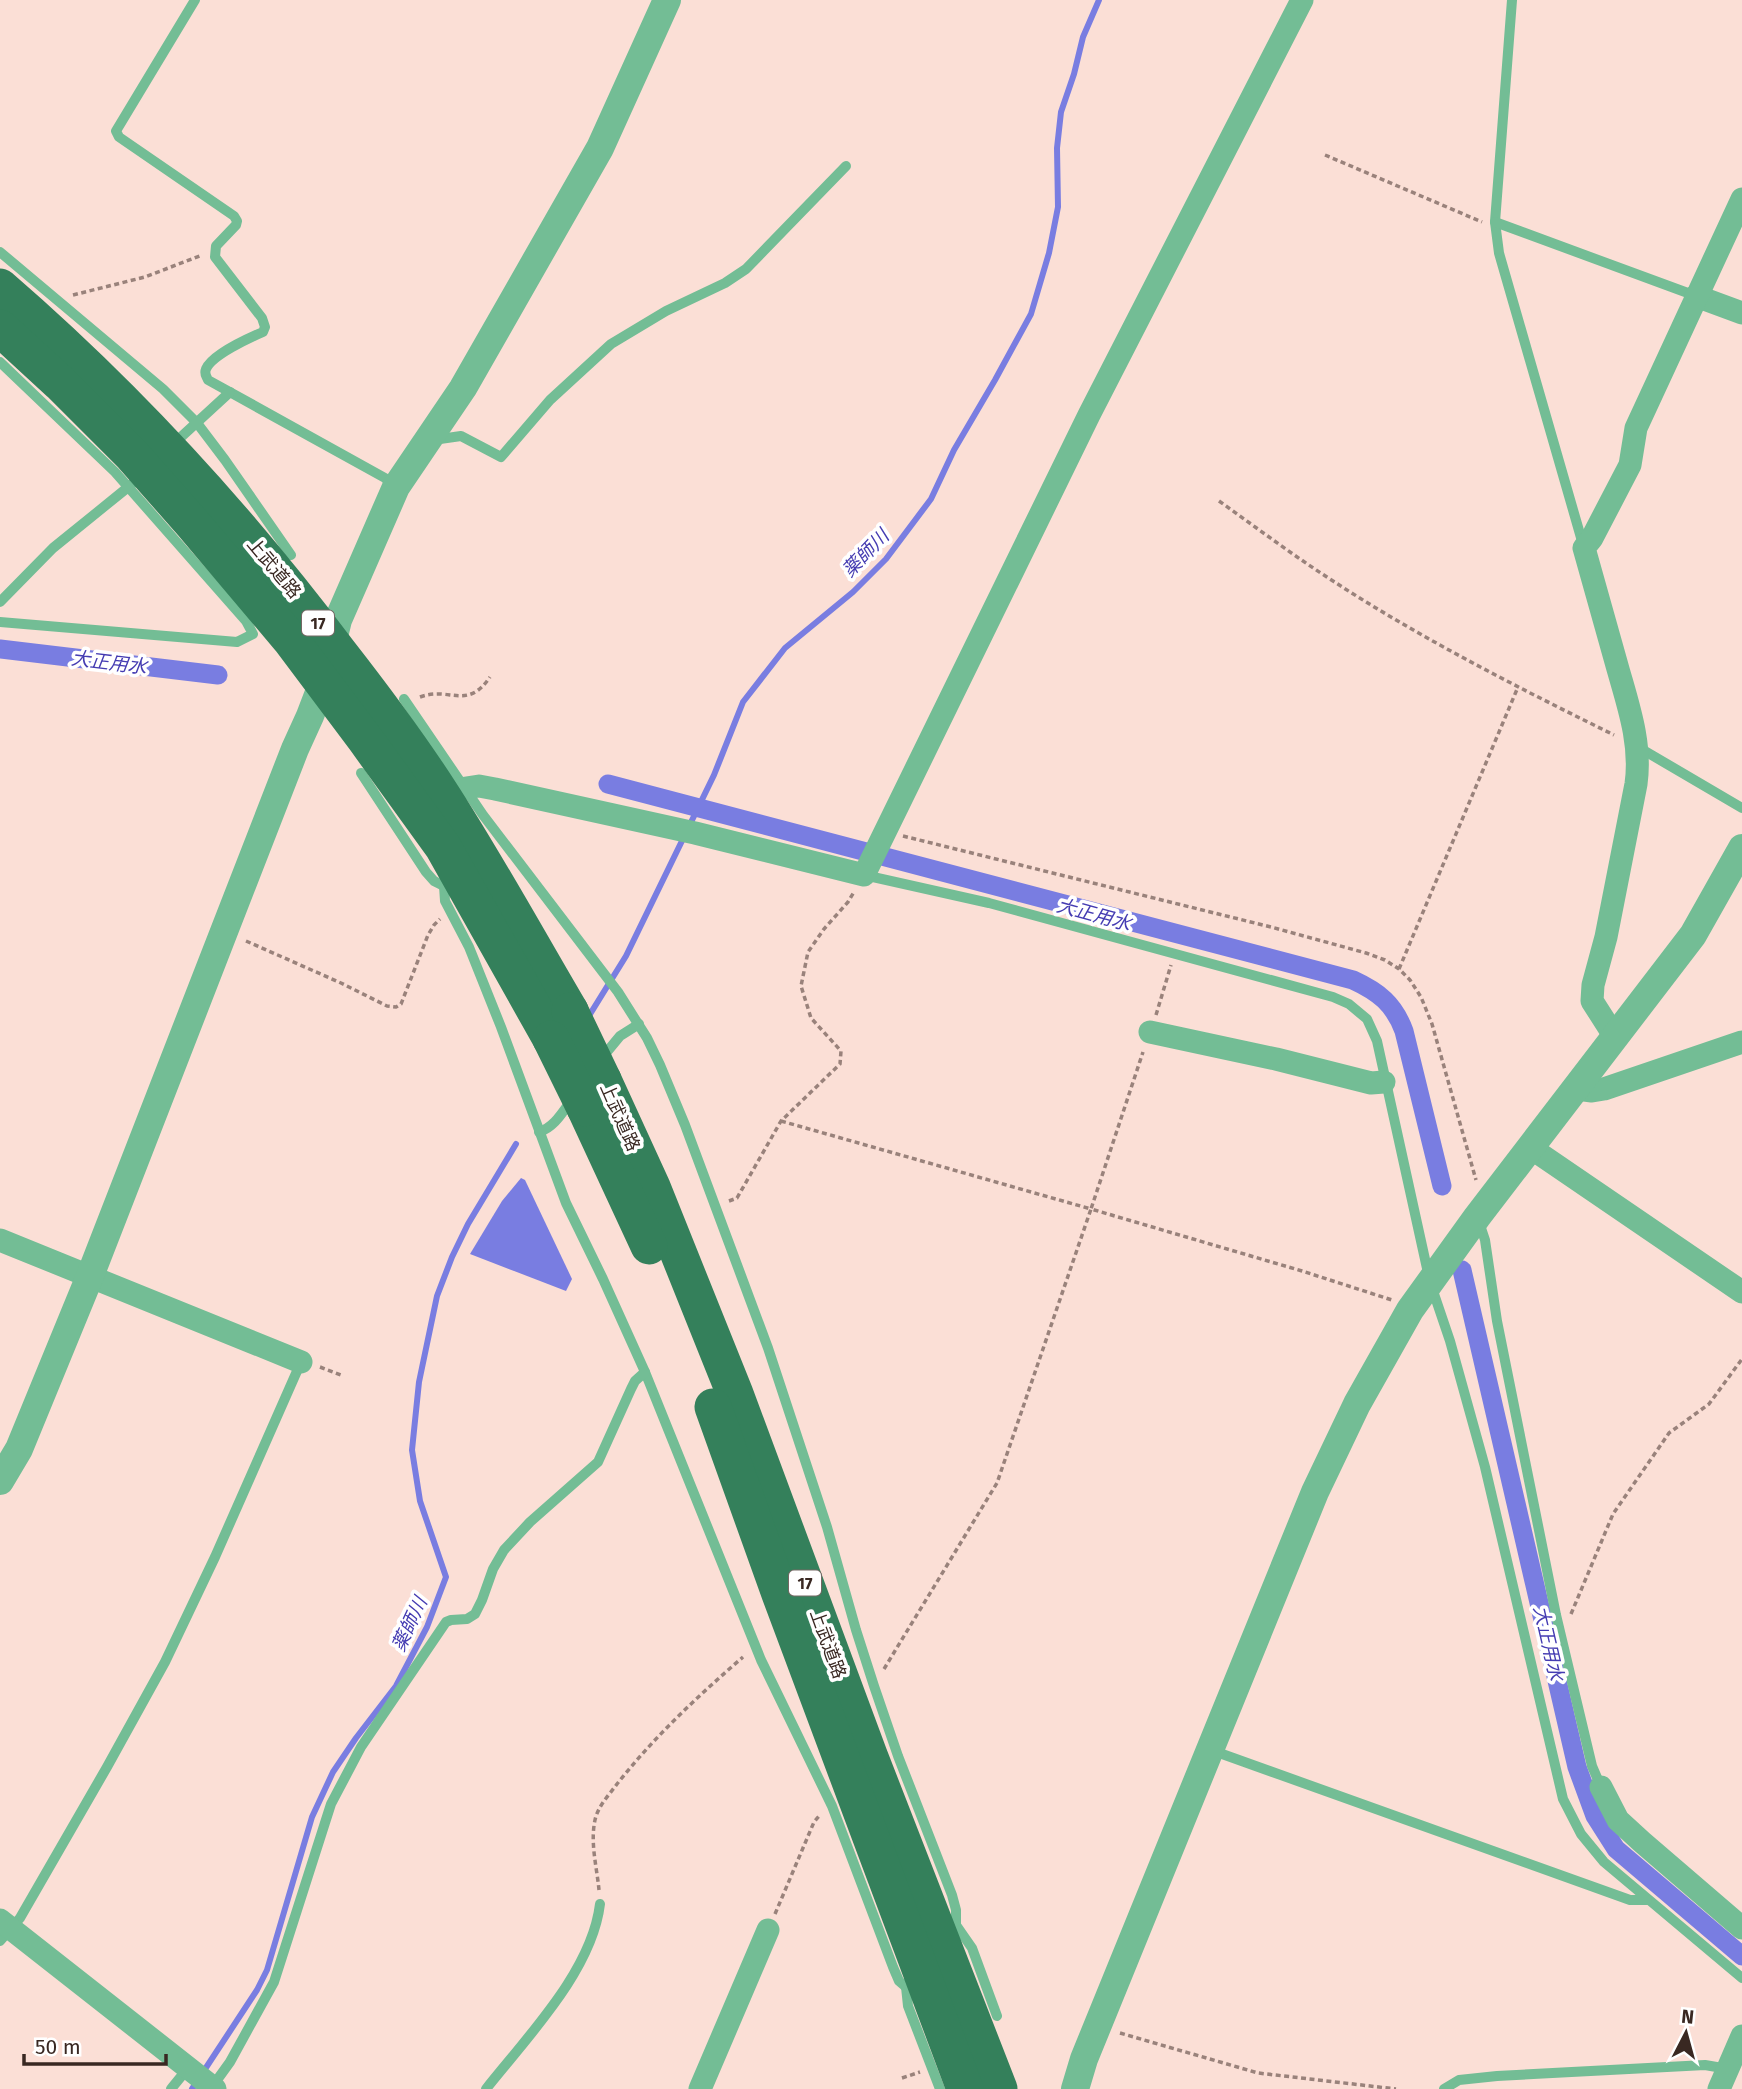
<svg xmlns="http://www.w3.org/2000/svg" width="1742" height="2089" viewBox="0 0 1742 2089" font-family="'Fira Sans','Noto Sans JP',sans-serif">
	<style>
		.water { fill: #797de1 }
		.lines { fill: none; stroke-linecap: round; stroke-linejoin: round }
		.stream { stroke: #797de1; stroke-width: 6 }
		.canal { stroke: #797de1; stroke-width: 19 }
		.path { stroke: #99827b; stroke-width: 3.5; stroke-dasharray: 5 3.5; stroke-linecap: butt }
		.service { stroke: #73bd95; stroke-width: 10 }
		.minor { stroke: #73bd95; stroke-width: 23 }
		.tertiary { stroke: #73bd95; stroke-width: 28 }
		.trunk { stroke: #34805b; stroke-width: 37 }
		.trunk-bridge { stroke: #34805b; stroke-width: 37 }
		.labels { text-anchor: middle; stroke-width: 7; stroke-linejoin: round; paint-order: stroke }
		.shield { fill: #fff; stroke: #746864; stroke-width: 2 }
		.shield-label { font-size: 16px; font-weight: bold; fill: #392822 }
		.street-label { font-size: 18px; fill: #392822; stroke: #fff }
		.water-label { font-size: 19px; font-style: italic; fill: #453cb2; stroke: #fff }
	</style>
	<rect width="100%" height="100%" fill="#fbdfd6"/>
	<!-- water -->
	<path class="water" d="M 521,1178 L 525,1180 L 572,1279 L 566,1291 L 470,1254 L 502,1201 Z"/>
	<g class="lines">
		<!-- stream -->
		<g class="stream">
			<path d="M 587,1019 L 626,956 L 714,775 L 743,702 L 785,648 L 853,592 L 886,559 L 931,499 L 954,450 L 995,380 L 1031,314 L 1049,253 L 1058,207 L 1057,148 L 1061,112 L 1074,74 L 1083,37 L 1099,0"/>
			<path d="M 192,2089 L 257,1990 L 267,1970 L 312,1817 L 333,1772 L 356,1738 L 396,1686 L 427,1627 L 446,1577 L 420,1501 L 412,1450 L 419,1382 L 437,1296 L 452,1257 L 468,1224 L 516,1144"/>
		</g>
		<!-- canal -->
		<g class="canal">
			<path d="M 0,649 L 218,675"/>
			<path d="M 608,784 L 1353,980 C 1379,992 1394,1004 1404,1031 L 1442,1186"/>
			<path d="M 1462,1270 L 1577,1767 L 1595,1816 L 1616,1849 L 1742,1956"/>
		</g>
		<!-- path -->
		<g class="path">
			<path d="M 1325,155 L 1482,222"/>
			<path d="M 73,295 L 145,277 L 202,255"/>
			<path d="M 1219,501 C 1257,528 1294,556 1333,581 C 1422,639 1519,688 1614,735"/>
			<path d="M 420,697 C 450,686 467,711 490,677"/>
			<path d="M 903,836 L 1271,927 L 1366,953 L 1385,960 L 1399,969 L 1410,980 L 1421,997 L 1432,1024 L 1476,1180"/>
			<path d="M 246,941 L 341,983 L 387,1006 L 396,1007 L 401,1004 L 428,935 L 434,925 L 440,919"/>
			<path d="M 1399,969 L 1518,687"/>
			<path d="M 1156,1015 L 1171,965"/>
			<path d="M 781,1121 L 1091,1209 L 1143,1052"/>
			<path d="M 729,1201 L 737,1198 L 781,1121 L 840,1064 L 841,1051 L 811,1018 L 801,986 L 808,952 L 824,929 L 848,902 L 854,892"/>
			<path d="M 320,1367 L 341,1375"/>
			<path d="M 1571,1614 L 1613,1514 L 1669,1433 L 1709,1404 L 1742,1359"/>
			<path d="M 884,1669 L 997,1483 L 1091,1209 L 1302,1271 L 1392,1300"/>
			<path d="M 599,1890 C 597,1868 590,1843 595,1820 C 598,1806 609,1795 617,1784 C 655,1736 698,1696 743,1657"/>
			<path d="M 775,1914 L 814,1822 L 819,1816"/>
			<path d="M 1120,2033 L 1258,2073 L 1396,2089"/>
			<path d="M 902,2078 L 920,2072"/>
		</g>
		<!-- service -->
		<g class="service">
			<path d="M 195,0 L 116,131 L 119,137 L 234,216 L 237,221 L 236,225 L 216,246 L 215,257 L 262,318 L 265,327 L 263,332 C 249,338 212,355 206,369 C 204,374 206,375 208,380 L 385,478 L 394,485"/>
			<path d="M 1512,0 L 1495,222 L 1499,253 L 1584,548"/>
			<path d="M 1495,222 L 1696,296"/>
			<path d="M 0,252 L 163,389 L 197,423 L 225,460 L 291,555"/>
			<path d="M 0,362 L 115,472 L 246,621 L 253,634 L 237,642 L 0,622"/>
			<path d="M 181,437 L 230,392"/>
			<path d="M 433,440 L 461,436 L 501,457 L 550,400 L 611,344 L 666,311 L 725,283 L 746,269 L 846,166"/>
			<path d="M 0,602 L 53,548 L 132,484"/>
			<path d="M 404,699 L 483,815 L 618,992 L 647,1038 L 660,1065 L 685,1125 L 768,1348 L 827,1527 L 856,1630 L 874,1686 L 898,1756 L 952,1895 L 956,1910 L 956,1925 L 972,1948 L 997,2016"/>
			<path d="M 1638,747 L 1742,808"/>
			<path d="M 361,773 L 426,872 L 434,881 L 444,886"/>
			<path d="M 864,875 L 989,903 L 1333,997 L 1349,1004 L 1367,1019 L 1377,1041 L 1430,1282 L 1450,1341 L 1485,1467 L 1563,1799 L 1581,1834 L 1604,1862 L 1742,1978"/>
			<path d="M 453,876 L 444,886 L 445,901 L 469,947 L 501,1027 L 566,1203 L 603,1279 L 645,1372 L 761,1660 L 832,1806 L 893,1967 L 899,1981 L 906,1987 L 921,1988"/>
			<path d="M 601,1059 L 620,1036 L 639,1024"/>
			<path d="M 539,1132 C 555,1127 563,1111 573,1098"/>
			<path d="M 1478,1219 L 1485,1240 L 1497,1321 L 1556,1615 L 1592,1766 L 1601,1787"/>
			<path d="M 1211,1750 L 1630,1900 L 1647,1900"/>
			<path d="M 0,1941 L 20,1918 L 107,1767 L 165,1662 L 215,1557 L 301,1362"/>
			<path d="M 906,1987 L 908,2006 L 940,2089"/>
			<path d="M 212,2087 L 230,2062 L 274,1982 L 331,1804 L 361,1747 L 446,1622 L 451,1620 L 467,1619 L 475,1614 L 482,1600 L 493,1569 L 504,1550 L 530,1522 L 598,1462 L 631,1389 L 635,1381 L 645,1372"/>
			<path d="M 171,2089 L 188,2068"/>
			<path d="M 486,2089 C 527,2037 592,1971 600,1904"/>
			<path d="M 1444,2089 L 1459,2080 L 1497,2076 L 1705,2065 L 1728,2069"/>
		</g>
		<!-- minor -->
		<g class="minor">
			<path d="M 1696,296 L 1742,313"/>
			<path d="M 440,792 L 479,786 L 495,789 L 695,833 L 864,875 L 1089,415 L 1302,0"/>
			<path d="M 1150,1032 L 1276,1059 L 1371,1083 L 1384,1082"/>
			<path d="M 1615,1037 L 1592,1001 L 1593,985 L 1606,937 L 1636,784 C 1642,742 1627,702 1616,662 C 1605,624 1595,586 1584,548 L 1592,538 L 1630,465 L 1636,428 L 1742,199"/>
			<path d="M 1577,1089 L 1592,1091 L 1604,1089 L 1742,1042"/>
			<path d="M 1531,1148 L 1742,1292"/>
			<path d="M 0,1240 L 301,1362"/>
			<path d="M 1601,1787 L 1618,1820 L 1642,1842 L 1742,1928"/>
			<path d="M 0,1920 L 215,2089"/>
			<path d="M 700,2089 L 768,1930"/>
			<path d="M 1719,2089 L 1742,2036"/>
		</g>
		<!-- tertiary -->
		<g class="tertiary">
			<path d="M 0,1481 L 19,1449 L 90,1276 L 295,749 L 310,716 L 323,682 L 338,620 L 396,487 L 463,388 L 600,148 L 667,0"/>
			<path d="M 1075,2089 L 1084,2059 L 1315,1492 L 1357,1404 L 1410,1310 L 1477,1217 L 1693,935 L 1742,848"/>
		</g>
		<!-- trunk -->
		<g class="trunk">
			<path d="M 0,287 C 126,396 238,518 338,651 C 374,697 409,744 440,792 C 486,863 527,938 570,1011"/>
			<path d="M 0,328 L 60,383 L 132,455 L 192,523 L 290,639 L 365,739 L 443,847 L 551,1039"/>
			<path d="M 603,1080 L 652,1187 L 735,1394 L 869,1755 L 999,2089"/>
			<path d="M 585,1108 L 649,1246"/>
			<path d="M 713,1407 L 780,1594 L 965,2089"/>
		</g>
		<!-- trunk-bridge -->
		<g class="trunk-bridge">
			<path d="M 570,1011 L 603,1080"/>
			<path d="M 551,1039 L 585,1108"/>
		</g>
	</g>
	<g class="labels">
		<!-- shield labels -->
		<g class="shield">
			<rect x="302" y="610.5" width="32" height="25" rx="5"/>
			<rect x="789" y="1570.5" width="32" height="25" rx="5"/>
		</g>
		<g class="shield-label">
			<text x="318" y="629">17</text>
			<text x="805" y="1589">17</text>
		</g>
		<!-- street labels -->
		<g class="street-label">
			<text transform="translate(274 568) rotate(50)" y="6">上武道路</text>
			<text transform="translate(620 1117) rotate(66)" y="6">上武道路</text>
			<text transform="translate(828 1644) rotate(70)" y="6">上武道路</text>
		</g>
		<!-- water labels -->
		<g class="water-label">
			<text transform="translate(865 553) rotate(-46)" y="7">薬師川</text>
			<text transform="translate(109 662) rotate(7)" y="7">大正用水</text>
			<text transform="translate(1094 914) rotate(15)" y="7">大正用水</text>
			<text transform="translate(409 1624) rotate(-65)" y="7">薬師川</text>
			<text transform="translate(1549 1643) rotate(77)" y="7">大正用水</text>
		</g>
	</g>
	<!-- north arrow -->
	<g transform="translate(1686 2033) rotate(6)" stroke="#ffffff" stroke-width="5" paint-order="stroke">
	<path d="M0-5L12 26L0 18L-12 26Z" fill="#392822"/>
	<text y="-10" font-size="19" font-weight="bold" text-anchor="middle" fill="#392822">N</text>
	</g>
	<!-- scale -->
	<path d="M24 2054v10h142v-10" fill="none" stroke="#392822" stroke-width="3.5"/>
	<text x="35" y="2054" font-size="21" fill="#392822" stroke="#ffffff" stroke-width="5" paint-order="stroke">50 m</text>
</svg>
